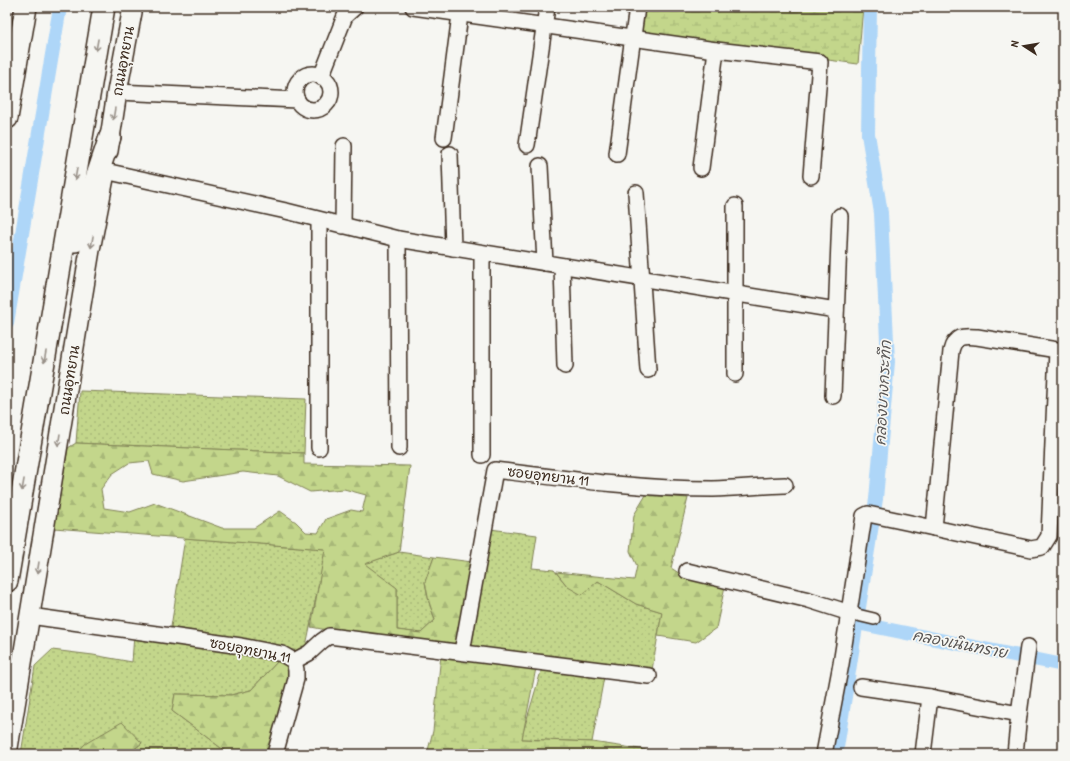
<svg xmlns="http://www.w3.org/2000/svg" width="1070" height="761" viewBox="0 0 1070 761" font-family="'Patrick Hand','Playpen Sans Thai',sans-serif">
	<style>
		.grass { fill: url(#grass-dots); stroke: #7f8054 }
		.forest { fill: url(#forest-firs); stroke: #7f8054; fill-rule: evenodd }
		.wetland { fill: url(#wetland-marsh); stroke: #7f8054 }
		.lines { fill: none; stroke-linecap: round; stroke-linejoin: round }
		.canal { stroke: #aed6f8; stroke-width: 14 }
		.pedestrian-casing { stroke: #3b2a1e; stroke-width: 14 }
		.minor-casing { stroke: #3b2a1e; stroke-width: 18 }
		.tertiary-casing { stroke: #3b2a1e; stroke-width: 22 }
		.secondary-casing { stroke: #3b2a1e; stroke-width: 24 }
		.pedestrian { stroke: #f6f6f2; stroke-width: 11 }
		.minor { stroke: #f6f6f2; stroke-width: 15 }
		.tertiary { stroke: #f6f6f2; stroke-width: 19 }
		.secondary { stroke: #f6f6f2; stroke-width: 21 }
		.oneway { stroke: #989088 }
		.labels { text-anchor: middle; stroke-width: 3.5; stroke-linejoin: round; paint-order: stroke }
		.street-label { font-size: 14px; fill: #3b2a1e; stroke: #f6f6f2 }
		.water-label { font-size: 15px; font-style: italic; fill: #585554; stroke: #f6f6f2 }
	</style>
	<defs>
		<pattern id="grass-dots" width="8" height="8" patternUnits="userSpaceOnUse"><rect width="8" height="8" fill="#c3d68b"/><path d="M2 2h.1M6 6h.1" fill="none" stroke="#a8b878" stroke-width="1.8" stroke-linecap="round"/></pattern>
		<pattern id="forest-firs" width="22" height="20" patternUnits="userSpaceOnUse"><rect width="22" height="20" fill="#c3d68b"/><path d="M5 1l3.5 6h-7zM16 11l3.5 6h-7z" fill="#a8b878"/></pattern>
		<pattern id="wetland-marsh" width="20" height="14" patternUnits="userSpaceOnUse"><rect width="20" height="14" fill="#c3d68b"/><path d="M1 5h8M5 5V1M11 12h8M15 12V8" fill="none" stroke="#a8b878"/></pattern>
	</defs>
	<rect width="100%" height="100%" fill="#f6f6f2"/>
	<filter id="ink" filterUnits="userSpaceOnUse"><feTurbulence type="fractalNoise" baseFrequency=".025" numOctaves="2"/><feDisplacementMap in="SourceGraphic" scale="8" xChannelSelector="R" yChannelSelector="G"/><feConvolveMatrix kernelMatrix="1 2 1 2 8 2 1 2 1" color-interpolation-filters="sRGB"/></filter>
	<g filter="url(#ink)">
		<!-- grass -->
		<g class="grass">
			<path d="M 80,391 L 306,399 L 304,453 L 76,443 Z"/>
			<path d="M 490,529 L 537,535 L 532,568 L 554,570 L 568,587 L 598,581 L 636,604 L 662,612 L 652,670 L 473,649 L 471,638 Z"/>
			<path d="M 185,538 L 326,549 L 306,646 L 299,651 L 171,627 Z"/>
			<path d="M 399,552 L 434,557 L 425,582 L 429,602 L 435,620 L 421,633 L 397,630 L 397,588 L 364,564 Z"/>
			<path d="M 134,635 L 279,660 L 251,690 L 231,695 L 175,694 L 172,711 L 229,754 L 128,754 L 142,743 L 85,744 L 76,754 L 21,754 L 35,666 L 52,650 L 93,655 L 132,662 Z"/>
			<path d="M 542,668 L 604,677 L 592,742 L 521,739 Z"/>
		</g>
		<!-- forest -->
		<g class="forest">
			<path d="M 76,443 L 304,453 L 304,464 L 410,466 L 399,552 L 365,564 L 397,588 L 397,630 L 421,633 L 435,620 L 429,602 L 425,582 L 434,557 L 472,562 L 456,645 L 381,640 L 311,627 L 325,549 L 54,528 L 68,448 ZM 149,461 L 153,474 L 183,481 L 243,472 L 278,476 L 310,492 L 344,489 L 366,495 L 362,512 L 351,510 L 326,519 L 318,533 L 306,532 L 296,522 L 280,511 L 254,528 L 222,528 L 155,503 L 130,512 L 104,508 L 101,489 L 112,474 L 129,463 Z"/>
			<path d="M 646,495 L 688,498 L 671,568 L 685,577 L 725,586 L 716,628 L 696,642 L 658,636 L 662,612 L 636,604 L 598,581 L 582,595 L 568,587 L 556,572 L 634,580 L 637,566 L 630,551 L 634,515 Z"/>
			<path d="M 279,660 L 286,662 L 291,671 L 269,754 L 229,754 L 172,711 L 175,694 L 231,695 L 251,690 Z"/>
			<path d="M 122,722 L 142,743 L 128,754 L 76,754 L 85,744 Z"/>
		</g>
		<!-- wetland -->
		<g class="wetland">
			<path d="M 645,7 L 863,7 L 858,64 L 641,35 Z"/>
			<path d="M 441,655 L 536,668 L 522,739 L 592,742 L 646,750 L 645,754 L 427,754 L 433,731 Z"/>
		</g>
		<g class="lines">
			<!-- canal -->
			<g class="canal">
				<path d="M 7,323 L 60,7"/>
				<path d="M 857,623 L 1063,665"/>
				<path d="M 836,754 L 876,499 L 888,362 L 881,213 L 868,134 L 870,7"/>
			</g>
			<defs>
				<path id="pedestrian" d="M 853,614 L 874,619"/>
				<g id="minor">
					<path d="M 413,7 L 716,50 L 820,62 L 811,176"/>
					<circle cx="313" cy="92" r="18"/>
					<path d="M 321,77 L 345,16 L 355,7"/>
					<path d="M 117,92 L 297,100"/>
					<path d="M 444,138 L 461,7"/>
					<path d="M 527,145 L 547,7"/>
					<path d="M 450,154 L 453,248"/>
					<path d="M 617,154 L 637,7"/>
					<path d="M 540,166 L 545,263"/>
					<path d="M 701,168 L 716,50"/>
					<path d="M 105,171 L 286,211 L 398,239 L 836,310"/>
					<path d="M 636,193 L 648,370"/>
					<path d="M 735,206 L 735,374"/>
					<path d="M 319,220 L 319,448"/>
					<path d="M 343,226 L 344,146"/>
					<path d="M 398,239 L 399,448"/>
					<path d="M 482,253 L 482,455"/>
					<path d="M 562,266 L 565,366"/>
					<path d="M 1057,350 L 1049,536 L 1042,547 L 1031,549 L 934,528 L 951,351 C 955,335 963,336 977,337 L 1057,350 L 1063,352"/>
					<path d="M 833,396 L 840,216"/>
					<path d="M 687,571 L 809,600 L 853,614"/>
					<path d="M 30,616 L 241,646 L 282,654 L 294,661 L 309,653 L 322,641 L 329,636 L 649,676"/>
					<path d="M 462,652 L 495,470 C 567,479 640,489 713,489 C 737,488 761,486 785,485"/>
					<path d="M 861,687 L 930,697 L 1019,714 L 1015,754"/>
					<path d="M 1019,714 L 1028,647"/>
					<path d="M 275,754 L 296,679 L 296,670 L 294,661"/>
					<path d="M 824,754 L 841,664 L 864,516 L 868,514 L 934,528"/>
					<path d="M 923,754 L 930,697"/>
				</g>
				<g id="tertiary">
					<path d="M 108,151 L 117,92 L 133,7"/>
					<path d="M 7,754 L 90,250 L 104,178"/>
				</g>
				<g id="secondary">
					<path d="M 7,118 L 26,7"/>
					<path d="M 75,241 L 110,137"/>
					<path d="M 7,581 L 104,7"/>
				</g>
			</defs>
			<!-- pedestrian casing -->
			<use href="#pedestrian" class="pedestrian-casing"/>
			<!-- minor casing -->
			<use href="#minor" class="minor-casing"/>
			<!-- tertiary casing -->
			<use href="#tertiary" class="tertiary-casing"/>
			<!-- secondary casing -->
			<use href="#secondary" class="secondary-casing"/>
			<!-- pedestrian -->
			<use href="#pedestrian" class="pedestrian"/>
			<!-- minor -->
			<use href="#minor" class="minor"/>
			<!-- tertiary -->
			<use href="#tertiary" class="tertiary"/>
			<!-- secondary -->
			<use href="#secondary" class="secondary"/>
		</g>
		<!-- one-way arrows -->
		<defs><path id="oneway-shaft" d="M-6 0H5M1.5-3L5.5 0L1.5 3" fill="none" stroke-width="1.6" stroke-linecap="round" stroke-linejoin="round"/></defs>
		<g class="oneway">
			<use href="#oneway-shaft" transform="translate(97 45) rotate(100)"/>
			<use href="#oneway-shaft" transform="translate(114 114) rotate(99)"/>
			<use href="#oneway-shaft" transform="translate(76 174) rotate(100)"/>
			<use href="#oneway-shaft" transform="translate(92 242) rotate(100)"/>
			<use href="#oneway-shaft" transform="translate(45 357) rotate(100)"/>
			<use href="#oneway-shaft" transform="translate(59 440) rotate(99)"/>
			<use href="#oneway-shaft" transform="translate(23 485) rotate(100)"/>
			<use href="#oneway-shaft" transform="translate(38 568) rotate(99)"/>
		</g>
	</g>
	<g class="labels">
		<!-- street labels -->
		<g class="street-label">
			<text transform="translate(123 61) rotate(-80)" y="5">ถนนอุทยาน</text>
			<text transform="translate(69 380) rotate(-81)" y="5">ถนนอุทยาน</text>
			<text transform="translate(548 476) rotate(7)" y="5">ซอยอุทยาน 11</text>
			<text transform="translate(250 650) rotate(11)" y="5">ซอยอุทยาน 11</text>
		</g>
		<!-- water labels -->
		<g class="water-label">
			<text transform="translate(883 393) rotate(-87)" y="5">คลองบางกระทึก</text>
			<text transform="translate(960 644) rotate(11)" y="5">คลองเนินทราย</text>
		</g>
	</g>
	<!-- margin -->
	<rect width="1070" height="761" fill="none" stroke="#f6f6f2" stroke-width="24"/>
	<rect x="12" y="12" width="1046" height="737" fill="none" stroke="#3b2a1e" stroke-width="1.5" filter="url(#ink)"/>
	<!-- north arrow -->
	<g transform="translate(1024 46) rotate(282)" stroke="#f6f6f2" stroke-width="3" paint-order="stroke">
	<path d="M0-3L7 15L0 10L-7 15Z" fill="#3b2a1e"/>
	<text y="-6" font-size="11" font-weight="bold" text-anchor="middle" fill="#3b2a1e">N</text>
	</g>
</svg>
